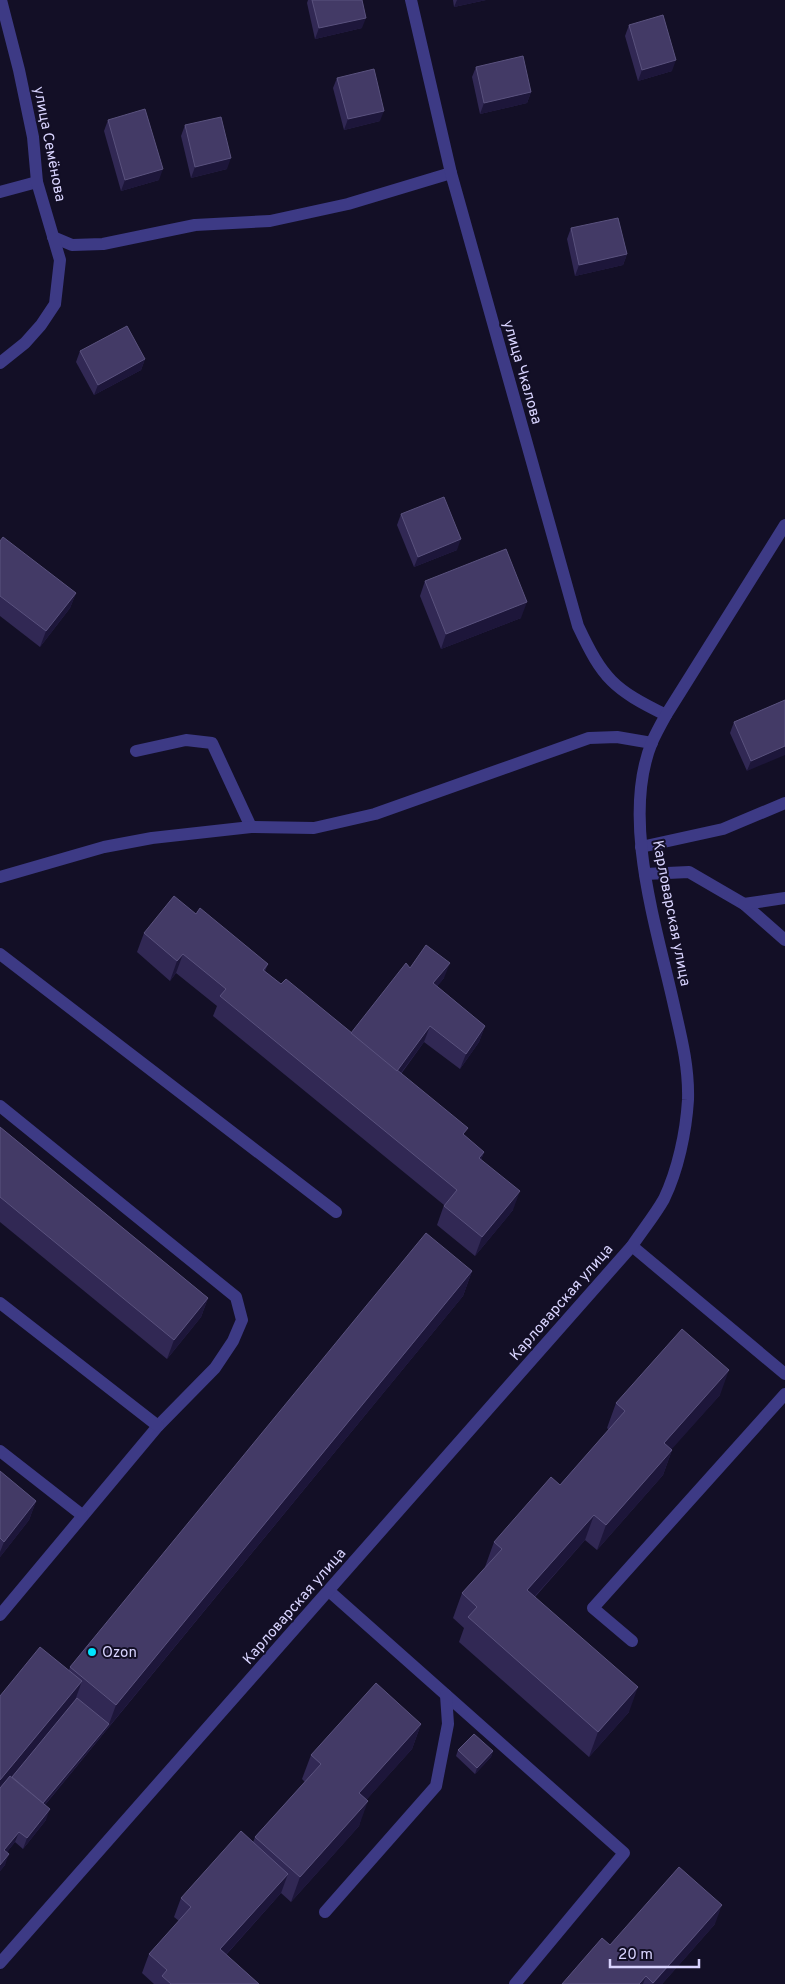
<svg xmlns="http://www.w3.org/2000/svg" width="785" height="1984" viewBox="0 0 785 1984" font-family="Overpass,sans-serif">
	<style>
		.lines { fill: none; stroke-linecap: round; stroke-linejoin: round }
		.service { stroke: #3d3a85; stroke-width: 12 }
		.minor { stroke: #3d3a85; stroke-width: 12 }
		.tertiary { stroke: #3d3a85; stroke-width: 12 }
		.wall { fill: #312854 }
		.shaded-wall { fill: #1d163a }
		.building { fill: #433a66; stroke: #5a527e }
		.poi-dot { fill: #00e5ff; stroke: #130f26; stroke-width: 2 }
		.labels { text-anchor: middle; stroke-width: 4; stroke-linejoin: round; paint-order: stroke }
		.street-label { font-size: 15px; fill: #d9d4ff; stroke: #130f26 }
		.poi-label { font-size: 15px; fill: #d9d4ff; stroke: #130f26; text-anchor: start }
	</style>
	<rect width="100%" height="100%" fill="#130f26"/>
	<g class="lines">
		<!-- service -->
		<g class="service">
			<path d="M 53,237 L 72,245 L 103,244 L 195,225 L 270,221 L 348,204 L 451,173"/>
			<path d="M 136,751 L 186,740 L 212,743 L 251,827"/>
			<path d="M 0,877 L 104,847 L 152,838 L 251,827 L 314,828 L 375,814 L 589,738 L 617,737 L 652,743"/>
			<path d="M 0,954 L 336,1212"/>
			<path d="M 0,1106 L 236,1297 L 242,1320 L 233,1341 L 215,1368 L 158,1426 L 0,1615"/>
			<path d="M 0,1303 L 158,1426"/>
			<path d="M 0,1451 L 82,1515"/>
			<path d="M 329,1591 L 624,1853 L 515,1984"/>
			<path d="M 632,1641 L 593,1608 L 785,1394"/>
			<path d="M 325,1912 L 436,1786 L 448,1724 L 446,1695"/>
		</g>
		<!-- minor -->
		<g class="minor">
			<path d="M 411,0 L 451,173 L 578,626 C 603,679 613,689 666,715"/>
			<path d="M 0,192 L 37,182"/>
			<path d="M 0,363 L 25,343 L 41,325 L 55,304 L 60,260 L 37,182 L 33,137 L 19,70 L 1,0"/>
			<path d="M 641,847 L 723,829 L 785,803"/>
			<path d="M 645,874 L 689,872 L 744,904 L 785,940"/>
			<path d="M 744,904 L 785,898"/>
			<path d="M 632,1246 L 785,1374"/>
		</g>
		<!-- tertiary -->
		<path class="tertiary" d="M 0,1963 L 632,1246 C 642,1231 655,1215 664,1199 C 678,1170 686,1132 688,1100 C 689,1069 682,1040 675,1010 C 658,931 620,820 652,742 C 656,733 661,724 666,715 L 785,525"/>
	</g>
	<!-- wall -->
	<g class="wall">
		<path d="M 308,0 L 312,0 L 362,28 L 315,39 L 307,3 Z"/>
		<path d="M 453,0 L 486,0 L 454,7 Z"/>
		<path d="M 629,25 L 672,71 L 638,81 L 625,36 Z"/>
		<path d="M 476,67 L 531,92 L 527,103 L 480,114 L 472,77 Z"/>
		<path d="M 337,78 L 380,121 L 344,130 L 333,88 Z"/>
		<path d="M 108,120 L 159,180 L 121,191 L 104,131 Z"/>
		<path d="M 185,125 L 227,169 L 191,178 L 181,136 Z"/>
		<path d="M 571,228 L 627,254 L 623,265 L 575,276 L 567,239 Z"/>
		<path d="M 80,351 L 145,359 L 141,370 L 94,395 L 76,362 Z"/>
		<path d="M 401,514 L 457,550 L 414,567 L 397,525 Z"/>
		<path d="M 0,541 L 76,593 L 70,608 L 40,647 L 0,616 Z"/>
		<path d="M 425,581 L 521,618 L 441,649 L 420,596 Z"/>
		<path d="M 785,700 L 747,771 L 730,733 L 734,722 Z"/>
		<path d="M 196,914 L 268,964 L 265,971 L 281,984 L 351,1033 L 410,968 L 444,978 L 437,986 L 485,1026 L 479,1042 L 460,1069 L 424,1042 L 401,1074 L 465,1136 L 484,1152 L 481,1160 L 513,1210 L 475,1256 L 437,1225 L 444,1205 L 213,1016 L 217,1006 L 176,973 L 170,981 L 137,952 L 144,933 Z"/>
		<path d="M 0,1127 L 208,1298 L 201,1317 L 167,1359 L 0,1222 Z"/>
		<path d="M 472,1271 L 463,1296 L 45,1805 L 46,1820 L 23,1849 L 15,1842 L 7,1852 L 5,1865 L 0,1871 L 0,1696 L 69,1670 L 70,1667 Z"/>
		<path d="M 720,1395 L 671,1449 L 672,1450 L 663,1475 L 597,1550 L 585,1540 L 535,1597 L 629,1712 L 589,1757 L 459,1642 L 464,1628 L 453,1618 L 462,1593 L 485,1568 L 485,1567 L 494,1542 L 560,1485 L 609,1430 L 607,1428 L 616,1403 Z"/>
		<path d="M 0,1471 L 36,1501 L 29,1520 L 0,1557 Z"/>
		<path d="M 421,1724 L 412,1749 L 366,1800 L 359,1826 L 291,1902 L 281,1893 L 226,1955 L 259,1984 L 154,1984 L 142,1973 L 149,1954 L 179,1921 L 174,1917 L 181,1898 L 253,1842 L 255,1837 L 305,1782 L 302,1779 L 311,1755 Z"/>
		<path d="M 458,1750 L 493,1751 L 491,1757 L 475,1774 L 456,1756 Z"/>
		<path d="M 715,1924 L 662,1984 L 562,1984 L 610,1945 Z"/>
	</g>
	<!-- shaded-wall -->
	<g class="shaded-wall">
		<path d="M 457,0 L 486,0 L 454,7 Z"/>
		<path d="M 366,18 L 362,28 L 315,39 L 319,28 Z"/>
		<path d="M 676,60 L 672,71 L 638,81 L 642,70 Z"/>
		<path d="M 531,92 L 527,103 L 480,114 L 484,103 Z"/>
		<path d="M 384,111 L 380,121 L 344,130 L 348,119 Z"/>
		<path d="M 231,158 L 227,169 L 191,178 L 195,167 Z"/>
		<path d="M 163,169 L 159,180 L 121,191 L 125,180 Z"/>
		<path d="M 627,254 L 623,265 L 575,276 L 579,265 Z"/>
		<path d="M 145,359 L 141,370 L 94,395 L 98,385 Z"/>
		<path d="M 461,539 L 457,550 L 414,567 L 418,557 Z"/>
		<path d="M 76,593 L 70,608 L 40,647 L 46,631 Z"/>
		<path d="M 527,602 L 521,618 L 441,649 L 446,634 Z"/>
		<path d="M 785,746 L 785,755 L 747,771 L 751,761 Z"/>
		<path d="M 183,954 L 176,973 L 170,981 L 177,961 Z"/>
		<path d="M 450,963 L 444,978 L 428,998 L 433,983 Z"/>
		<path d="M 430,1026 L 424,1042 L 389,1089 L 395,1074 Z"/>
		<path d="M 485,1026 L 479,1042 L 460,1069 L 466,1054 Z"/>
		<path d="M 484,1152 L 477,1171 L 479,1158 Z"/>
		<path d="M 520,1191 L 513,1210 L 475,1256 L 482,1237 Z"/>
		<path d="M 472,1271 L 463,1296 L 38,1813 L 40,1807 L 109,1724 L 116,1705 Z"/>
		<path d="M 208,1298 L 201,1317 L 167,1359 L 174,1340 Z"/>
		<path d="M 729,1370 L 720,1395 L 655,1468 L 664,1443 Z"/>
		<path d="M 672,1450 L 663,1475 L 597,1550 L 606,1525 Z"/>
		<path d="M 36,1501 L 29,1520 L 0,1557 L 0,1552 L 4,1542 Z"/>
		<path d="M 594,1515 L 585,1540 L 518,1615 L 527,1590 Z"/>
		<path d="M 82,1681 L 73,1706 L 0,1794 L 0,1780 Z"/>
		<path d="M 638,1687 L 629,1712 L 589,1757 L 598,1732 Z"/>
		<path d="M 421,1724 L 412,1749 L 350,1818 L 359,1793 Z"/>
		<path d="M 493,1751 L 491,1757 L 475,1774 L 477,1768 Z"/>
		<path d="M 368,1801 L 359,1826 L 291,1902 L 300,1877 Z"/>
		<path d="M 50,1809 L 46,1820 L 23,1849 L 27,1838 Z"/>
		<path d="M 19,1832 L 15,1842 L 0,1861 L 4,1850 Z"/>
		<path d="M 9,1854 L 5,1865 L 0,1871 L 0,1865 Z"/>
		<path d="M 288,1874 L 281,1893 L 213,1969 L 220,1949 Z"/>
		<path d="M 722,1905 L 715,1924 L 662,1984 L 653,1984 Z"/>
		<path d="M 646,1976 L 643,1984 L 639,1984 Z"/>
	</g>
	<!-- building -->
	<g class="building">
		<path d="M 312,0 L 362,0 L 366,18 L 319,28 Z"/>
		<path d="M 663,15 L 676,60 L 642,70 L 629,25 Z"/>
		<path d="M 523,56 L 531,92 L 484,103 L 476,67 Z"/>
		<path d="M 374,69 L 384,111 L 348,119 L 337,78 Z"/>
		<path d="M 145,109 L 163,169 L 125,180 L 108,120 Z"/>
		<path d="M 221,117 L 231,158 L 195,167 L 185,125 Z"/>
		<path d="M 618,218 L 627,254 L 579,265 L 571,228 Z"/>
		<path d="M 127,326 L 145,359 L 98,385 L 80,351 Z"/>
		<path d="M 444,497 L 461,539 L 418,557 L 401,514 Z"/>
		<path d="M 3,537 L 76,593 L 46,631 L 0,596 L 0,541 Z"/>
		<path d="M 506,549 L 527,602 L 446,634 L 425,581 Z"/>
		<path d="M 785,700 L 785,746 L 751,761 L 734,722 Z"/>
		<path d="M 174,896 L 196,914 L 200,908 L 268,964 L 263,970 L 281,984 L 286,979 L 468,1128 L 463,1134 L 484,1152 L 479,1158 L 520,1191 L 482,1237 L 444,1206 L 457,1190 L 220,996 L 226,989 L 183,954 L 177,961 L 144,933 Z"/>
		<path d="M 426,945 L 450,963 L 433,983 L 485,1026 L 466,1054 L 430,1026 L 397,1071 L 351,1033 L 406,963 L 410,968 Z"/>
		<path d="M 0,1127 L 208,1298 L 174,1340 L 0,1197 Z"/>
		<path d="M 426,1233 L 472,1271 L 116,1705 L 70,1667 Z"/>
		<path d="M 682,1329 L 729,1370 L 664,1443 L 672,1450 L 606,1525 L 594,1515 L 527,1590 L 638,1687 L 598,1732 L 468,1617 L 477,1607 L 462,1593 L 502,1549 L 494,1542 L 551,1477 L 560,1485 L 625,1411 L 616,1403 Z"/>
		<path d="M 0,1471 L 36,1501 L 4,1542 L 0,1538 Z"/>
		<path d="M 40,1647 L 82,1681 L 0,1780 L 0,1696 Z"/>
		<path d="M 376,1683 L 421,1724 L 359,1793 L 368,1801 L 300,1877 L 255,1837 L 321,1764 L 311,1755 Z"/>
		<path d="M 77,1698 L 109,1724 L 43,1803 L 12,1777 Z"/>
		<path d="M 474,1734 L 493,1751 L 477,1768 L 458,1750 Z"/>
		<path d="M 10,1776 L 50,1809 L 27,1838 L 19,1832 L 4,1850 L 9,1854 L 0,1865 L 0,1788 Z"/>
		<path d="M 241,1831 L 288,1874 L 220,1949 L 259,1984 L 171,1984 L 162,1976 L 167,1970 L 149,1954 L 191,1907 L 181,1898 Z"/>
		<path d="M 679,1867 L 722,1905 L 653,1983 L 646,1976 L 639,1984 L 562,1984 L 602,1938 L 610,1945 Z"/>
	</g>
	<!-- markers -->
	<circle class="poi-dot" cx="92" cy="1652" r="5"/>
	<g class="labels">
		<!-- street labels -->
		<g class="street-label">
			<text transform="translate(50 144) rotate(79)" y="5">улица Семёнова</text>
			<text transform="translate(523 372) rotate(74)" y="5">улица Чкалова</text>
			<text transform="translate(672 913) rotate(79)" y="5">Карловарская улица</text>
			<text transform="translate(561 1302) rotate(-49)" y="5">Карловарская улица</text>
			<text transform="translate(294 1606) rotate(-49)" y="5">Карловарская улица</text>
		</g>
		<!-- poi labels -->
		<g class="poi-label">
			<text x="102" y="1657">Ozon</text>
		</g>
	</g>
	<!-- scale -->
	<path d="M610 1959v8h89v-8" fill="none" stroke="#d9d4ff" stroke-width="2.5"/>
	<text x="618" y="1959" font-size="15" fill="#d9d4ff" stroke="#130f26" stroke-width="4" paint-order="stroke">20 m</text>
</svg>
